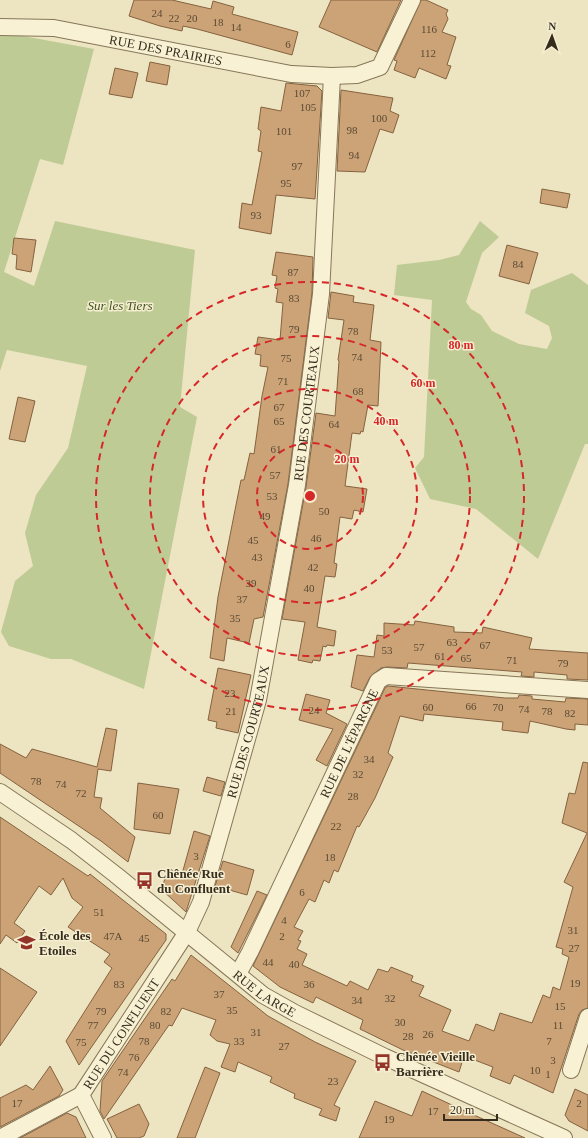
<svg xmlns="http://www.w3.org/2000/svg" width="588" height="1138" viewBox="0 0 588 1138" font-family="'Times New Roman',serif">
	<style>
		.green { fill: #bfcb95 }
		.building { fill: #cba377; stroke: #85623f }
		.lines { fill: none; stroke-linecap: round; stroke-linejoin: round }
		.minor-casing { stroke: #867659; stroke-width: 18 }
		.minor { stroke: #f8f1d4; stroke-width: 16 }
		.ring { fill: none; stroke: #d62828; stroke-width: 2; stroke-dasharray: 7 5 }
		.labels { text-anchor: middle; stroke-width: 3; stroke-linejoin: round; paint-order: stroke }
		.number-label { font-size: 11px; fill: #5b4a34 }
		.street-label { font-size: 13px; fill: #362c1d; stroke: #f5eed0 }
		.park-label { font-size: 13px; font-style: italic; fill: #425224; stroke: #f5eed0 }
		.poi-label { font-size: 13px; font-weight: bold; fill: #362c1d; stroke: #f5eed0; text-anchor: start }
		.centre { fill: #d62828; stroke: #f5eed0; stroke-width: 2 }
		.ring-label { font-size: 12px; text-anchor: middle; font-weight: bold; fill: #d62828; stroke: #f5eed0; stroke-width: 3; stroke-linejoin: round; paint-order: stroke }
	</style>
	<rect width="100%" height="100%" fill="#ede4c1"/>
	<!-- green -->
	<g class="green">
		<path d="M 0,36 L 23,36 L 94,49 L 63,165 L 40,159 L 4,272 L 34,286 L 55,221 L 195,250 L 180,407 L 197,417 L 144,689 L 71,659 L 51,659 L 9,646 L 1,632 L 15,581 L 33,566 L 25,533 L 36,495 L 68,448 L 87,366 L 7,350 L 0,371 Z"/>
		<path d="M 480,221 L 499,237 L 482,253 L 466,302 L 471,309 L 481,315 L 492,331 L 519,344 L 547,349 L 552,338 L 549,326 L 525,313 L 531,290 L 572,273 L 588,285 L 588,444 L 585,444 L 538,559 L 476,509 L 430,499 L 415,468 L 424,457 L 432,300 L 394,295 L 397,265 L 439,260 L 459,255 Z"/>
	</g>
	<!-- building -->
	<g class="building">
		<path d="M 134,0 L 172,0 L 211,9 L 213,1 L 234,7 L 232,14 L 298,32 L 292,55 L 197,29 L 183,26 L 182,31 L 160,26 L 129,16 Z"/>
		<path d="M 331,0 L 401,0 L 377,52 L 319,27 Z"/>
		<path d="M 421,0 L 426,0 L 448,10 L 446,14 L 448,19 L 442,32 L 456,37 L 447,65 L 451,66 L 446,79 L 419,68 L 415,78 L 394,70 L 397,61 L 394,60 Z"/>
		<path d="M 150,62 L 170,66 L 167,85 L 146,81 Z"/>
		<path d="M 115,68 L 138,73 L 132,98 L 109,94 Z"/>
		<path d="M 286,83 L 317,86 L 322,91 L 315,199 L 276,195 L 271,234 L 239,228 L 242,203 L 252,205 L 262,152 L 258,151 L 261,131 L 258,129 L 261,107 L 281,111 Z"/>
		<path d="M 341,90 L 393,98 L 390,111 L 399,115 L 393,133 L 380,129 L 365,172 L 337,171 Z"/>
		<path d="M 542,189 L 570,194 L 567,208 L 540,203 Z"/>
		<path d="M 14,238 L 36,240 L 31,272 L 16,269 L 17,255 L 12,254 Z"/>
		<path d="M 507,245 L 538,253 L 529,284 L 499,276 Z"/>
		<path d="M 276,252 L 313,257 L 312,293 L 288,484 L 263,617 L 254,619 L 249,643 L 227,638 L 224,661 L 210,658 L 218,597 L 236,505 L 241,480 L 244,480 L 250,453 L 254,454 L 262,396 L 268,367 L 260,366 L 261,355 L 255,354 L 258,337 L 280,340 L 283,303 L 276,302 L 278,289 L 275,288 L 277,276 L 272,275 Z"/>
		<path d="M 331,292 L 354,296 L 353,302 L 374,305 L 370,340 L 381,342 L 378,406 L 368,405 L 363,432 L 361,431 L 360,434 L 352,433 L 345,486 L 367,489 L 363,512 L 354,510 L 352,519 L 340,517 L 334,563 L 337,564 L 335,577 L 325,576 L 317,627 L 336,631 L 334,646 L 327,645 L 326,647 L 323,646 L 320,661 L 313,660 L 312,663 L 298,660 L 305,622 L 282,619 L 306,487 L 316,413 L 335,416 L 339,361 L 338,360 L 344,320 L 328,318 Z"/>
		<path d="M 18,397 L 35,401 L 25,442 L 9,439 Z"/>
		<path d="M 415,621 L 454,627 L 454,632 L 482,633 L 483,627 L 532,638 L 529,649 L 588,653 L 588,680 L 567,679 L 567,675 L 534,672 L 534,677 L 521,676 L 522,672 L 408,663 L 407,668 L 387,667 L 381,668 L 370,677 L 363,691 L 351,687 L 357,655 L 374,657 L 377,635 L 384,636 L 384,623 L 414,625 Z"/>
		<path d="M 218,668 L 251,675 L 238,733 L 216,728 L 217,722 L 208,720 Z"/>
		<path d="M 388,686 L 505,698 L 518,698 L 519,695 L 532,696 L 532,699 L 565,702 L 566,698 L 588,699 L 588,725 L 575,724 L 575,730 L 566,729 L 530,721 L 528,733 L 502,730 L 503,722 L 424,714 L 423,721 L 400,716 L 388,753 L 393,757 L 375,798 L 359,827 L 357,826 L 338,872 L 334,870 L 329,883 L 324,880 L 315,902 L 309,899 L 294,927 L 303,931 L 298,940 L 301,941 L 297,949 L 307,954 L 302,965 L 347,986 L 350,981 L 368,990 L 378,969 L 388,972 L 391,967 L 413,976 L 411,981 L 424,986 L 419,996 L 451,1010 L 442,1031 L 469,1041 L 476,1024 L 494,1031 L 500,1013 L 532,1023 L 543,995 L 550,998 L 553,987 L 560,990 L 569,957 L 562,954 L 563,949 L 556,947 L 573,887 L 564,882 L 587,833 L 562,823 L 569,793 L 575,794 L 583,762 L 588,763 L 588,1008 L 582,1010 L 579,1014 L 553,1093 L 514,1075 L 510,1084 L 490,1076 L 493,1067 L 464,1056 L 459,1072 L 403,1050 L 360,1029 L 363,1020 L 316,997 L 313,1003 L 280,987 L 253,966 L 385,688 Z"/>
		<path d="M 306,694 L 330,700 L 326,713 L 347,724 L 327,766 L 316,760 L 333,729 L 299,720 Z"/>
		<path d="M 106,728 L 117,730 L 111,771 L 98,769 L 94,797 L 102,798 L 100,808 L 135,837 L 128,862 L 101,841 L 0,773 L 0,744 L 26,758 L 32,749 L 97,767 Z"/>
		<path d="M 207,777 L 225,782 L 221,796 L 203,791 Z"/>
		<path d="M 138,783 L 179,789 L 170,834 L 134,829 Z"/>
		<path d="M 0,817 L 88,876 L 90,874 L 166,934 L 166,940 L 79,1065 L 66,1041 L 112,968 L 104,962 L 110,954 L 68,927 L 83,907 L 72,898 L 63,878 L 51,895 L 39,886 L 14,923 L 25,931 L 17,943 L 6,935 L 0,944 Z"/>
		<path d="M 194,831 L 210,836 L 186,912 L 161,889 L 169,869 L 182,874 Z"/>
		<path d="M 223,861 L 254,870 L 247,895 L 215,886 Z"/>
		<path d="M 257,891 L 267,895 L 238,953 L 231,947 Z"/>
		<path d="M 191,955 L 268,1016 L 315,1042 L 356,1061 L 334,1105 L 340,1108 L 336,1121 L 319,1115 L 322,1109 L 294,1098 L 295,1094 L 270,1082 L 272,1077 L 238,1062 L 235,1072 L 221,1067 L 230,1044 L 217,1041 L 210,1035 L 216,1020 L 182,1008 L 172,1026 L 169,1025 L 104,1119 L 100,1111 L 102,1081 L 172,979 L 175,981 Z"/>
		<path d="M 0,968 L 37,992 L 0,1046 Z"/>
		<path d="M 50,1066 L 63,1090 L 59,1096 L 0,1127 L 0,1098 L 26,1085 L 33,1090 Z"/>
		<path d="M 205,1067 L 220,1073 L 195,1138 L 177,1138 Z"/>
		<path d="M 575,1089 L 588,1095 L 588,1131 L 569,1121 L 565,1115 Z"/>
		<path d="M 422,1091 L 454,1106 L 525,1138 L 359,1138 L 375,1101 L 412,1116 Z"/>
		<path d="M 139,1104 L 149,1124 L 144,1136 L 139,1138 L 117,1138 L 107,1119 Z"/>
		<path d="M 67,1113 L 76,1117 L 86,1138 L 20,1138 Z"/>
	</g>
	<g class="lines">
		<defs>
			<g id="minor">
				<path id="s1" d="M 0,27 L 54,28 L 291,74 L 332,76 L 357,75 L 380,67 L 412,0"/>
				<path id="s2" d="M 0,792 L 71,840 L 116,875 L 263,995 L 295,1013 L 385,1057 L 564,1138"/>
				<path id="s3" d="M 238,974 L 250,952 L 378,681 L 386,676 L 588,690"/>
				<path d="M 571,1070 L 588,1017"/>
				<path d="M 81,1095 L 103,1138"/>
				<path id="s4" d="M 0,1138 L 81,1095 L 187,932 L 201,902 L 258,700 L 297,485 L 321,294 L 332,76"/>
			</g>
		</defs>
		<!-- minor casing -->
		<use href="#minor" class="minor-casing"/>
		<!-- minor -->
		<use href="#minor" class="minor"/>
	</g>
	<!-- distance rings -->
	<g class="ring">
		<circle cx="310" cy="496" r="53"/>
		<circle cx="310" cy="496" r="107"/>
		<circle cx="310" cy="496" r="160"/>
		<circle cx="310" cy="496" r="214"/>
	</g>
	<!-- icons -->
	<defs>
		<symbol id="bus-bare" viewBox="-9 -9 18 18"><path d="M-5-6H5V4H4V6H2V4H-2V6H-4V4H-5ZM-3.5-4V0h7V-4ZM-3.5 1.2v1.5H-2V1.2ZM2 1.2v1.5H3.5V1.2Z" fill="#943429" stroke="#f5eed0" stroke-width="2.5" paint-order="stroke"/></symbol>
		<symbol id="school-bare" viewBox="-9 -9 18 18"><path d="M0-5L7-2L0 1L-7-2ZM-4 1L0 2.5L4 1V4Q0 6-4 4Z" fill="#943429" stroke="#f5eed0" stroke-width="2.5" paint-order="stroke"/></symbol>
	</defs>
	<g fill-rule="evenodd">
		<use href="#bus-bare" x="132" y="868" width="25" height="25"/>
		<use href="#school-bare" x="14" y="930" width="25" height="25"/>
		<use href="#bus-bare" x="370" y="1050" width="25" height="25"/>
	</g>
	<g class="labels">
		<!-- number labels -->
		<g class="number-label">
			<text x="157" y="17">24</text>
			<text x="174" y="22">22</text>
			<text x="192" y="22">20</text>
			<text x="218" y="26">18</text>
			<text x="236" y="31">14</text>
			<text x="429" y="33">116</text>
			<text x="288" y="48">6</text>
			<text x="428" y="57">112</text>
			<text x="302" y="97">107</text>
			<text x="308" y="111">105</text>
			<text x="379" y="122">100</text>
			<text x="352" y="134">98</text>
			<text x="284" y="135">101</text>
			<text x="354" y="159">94</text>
			<text x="297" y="170">97</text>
			<text x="286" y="187">95</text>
			<text x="256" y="219">93</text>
			<text x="518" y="268">84</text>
			<text x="293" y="276">87</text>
			<text x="294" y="302">83</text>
			<text x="294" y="333">79</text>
			<text x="353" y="335">78</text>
			<text x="357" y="361">74</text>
			<text x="286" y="362">75</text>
			<text x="283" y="385">71</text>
			<text x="358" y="395">68</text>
			<text x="279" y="411">67</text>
			<text x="279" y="425">65</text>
			<text x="334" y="428">64</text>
			<text x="276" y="453">61</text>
			<text x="275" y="479">57</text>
			<text x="272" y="500">53</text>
			<text x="324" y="515">50</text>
			<text x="265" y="520">49</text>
			<text x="316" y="542">46</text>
			<text x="253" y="544">45</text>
			<text x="257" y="561">43</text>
			<text x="313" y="571">42</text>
			<text x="251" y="587">39</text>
			<text x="309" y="592">40</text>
			<text x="242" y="603">37</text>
			<text x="235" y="622">35</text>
			<text x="452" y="646">63</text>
			<text x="485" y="649">67</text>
			<text x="419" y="651">57</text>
			<text x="387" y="654">53</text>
			<text x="440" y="660">61</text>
			<text x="466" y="662">65</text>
			<text x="512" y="664">71</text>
			<text x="563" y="667">79</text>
			<text x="230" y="697">23</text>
			<text x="471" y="710">66</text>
			<text x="428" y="711">60</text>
			<text x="498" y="711">70</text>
			<text x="524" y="713">74</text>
			<text x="314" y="714">24</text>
			<text x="231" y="715">21</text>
			<text x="547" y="715">78</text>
			<text x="570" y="717">82</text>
			<text x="369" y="763">34</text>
			<text x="358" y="778">32</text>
			<text x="36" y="785">78</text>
			<text x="61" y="788">74</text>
			<text x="81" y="797">72</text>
			<text x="353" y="800">28</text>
			<text x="158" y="819">60</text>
			<text x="336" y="830">22</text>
			<text x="196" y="860">3</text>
			<text x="330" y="861">18</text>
			<text x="302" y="896">6</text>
			<text x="99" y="916">51</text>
			<text x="284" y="924">4</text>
			<text x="573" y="934">31</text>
			<text x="113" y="940">47A</text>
			<text x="282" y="940">2</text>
			<text x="144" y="942">45</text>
			<text x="574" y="952">27</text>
			<text x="268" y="966">44</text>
			<text x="294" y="968">40</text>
			<text x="575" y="987">19</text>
			<text x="119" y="988">83</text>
			<text x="309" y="988">36</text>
			<text x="219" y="998">37</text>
			<text x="390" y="1002">32</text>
			<text x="357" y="1004">34</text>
			<text x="560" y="1010">15</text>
			<text x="232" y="1014">35</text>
			<text x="101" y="1015">79</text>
			<text x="166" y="1015">82</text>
			<text x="400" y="1026">30</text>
			<text x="93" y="1029">77</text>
			<text x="155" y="1029">80</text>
			<text x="558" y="1029">11</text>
			<text x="256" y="1036">31</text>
			<text x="428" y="1038">26</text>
			<text x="408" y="1040">28</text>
			<text x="144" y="1045">78</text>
			<text x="239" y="1045">33</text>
			<text x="549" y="1045">7</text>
			<text x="81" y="1046">75</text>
			<text x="284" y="1050">27</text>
			<text x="134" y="1061">76</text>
			<text x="553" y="1064">3</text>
			<text x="535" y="1074">10</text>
			<text x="123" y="1076">74</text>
			<text x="548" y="1078">1</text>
			<text x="333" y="1085">23</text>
			<text x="17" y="1107">17</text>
			<text x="579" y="1107">2</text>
			<text x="433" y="1115">17</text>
			<text x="389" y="1123">19</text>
		</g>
		<!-- street labels -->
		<g class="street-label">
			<text dy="5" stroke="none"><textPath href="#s1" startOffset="168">RUE DES PRAIRIES</textPath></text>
			<text dy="5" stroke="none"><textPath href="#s4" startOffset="820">RUE DES COURTEAUX</textPath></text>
			<text dy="5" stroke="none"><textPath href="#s4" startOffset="496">RUE DES COURTEAUX</textPath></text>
			<text dy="5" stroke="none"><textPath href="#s3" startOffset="256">RUE DE L'ÉPARGNE</textPath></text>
			<text dy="5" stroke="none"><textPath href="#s2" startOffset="333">RUE LARGE</textPath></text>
			<text dy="5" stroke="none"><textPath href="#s4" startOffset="165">RUE DU CONFLUENT</textPath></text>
		</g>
		<!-- park labels -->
		<g class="park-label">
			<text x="120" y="310">Sur les Tiers</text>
		</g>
		<!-- poi labels -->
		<g class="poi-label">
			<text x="157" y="878">Chênée Rue<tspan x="157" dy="15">du Confluent</tspan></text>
			<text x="39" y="940">École des<tspan x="39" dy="15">Etoiles</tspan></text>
			<text x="396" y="1061">Chênée Vieille<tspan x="396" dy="15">Barrière</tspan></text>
		</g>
	</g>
	<circle cx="310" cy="496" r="6" class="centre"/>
	<g class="ring-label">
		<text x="461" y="349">80 m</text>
		<text x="423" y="387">60 m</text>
		<text x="386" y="425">40 m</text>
		<text x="347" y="463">20 m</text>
	</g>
	<!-- north arrow -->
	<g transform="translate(552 36) rotate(2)" stroke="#f5eed0" stroke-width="3" paint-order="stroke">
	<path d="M0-3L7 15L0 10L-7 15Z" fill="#362c1d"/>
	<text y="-6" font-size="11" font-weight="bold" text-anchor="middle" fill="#362c1d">N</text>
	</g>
	<!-- scale -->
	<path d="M444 1114v6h53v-6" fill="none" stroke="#362c1d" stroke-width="2"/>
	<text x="450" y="1114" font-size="12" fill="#362c1d" stroke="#f5eed0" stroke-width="3" paint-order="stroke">20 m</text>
</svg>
